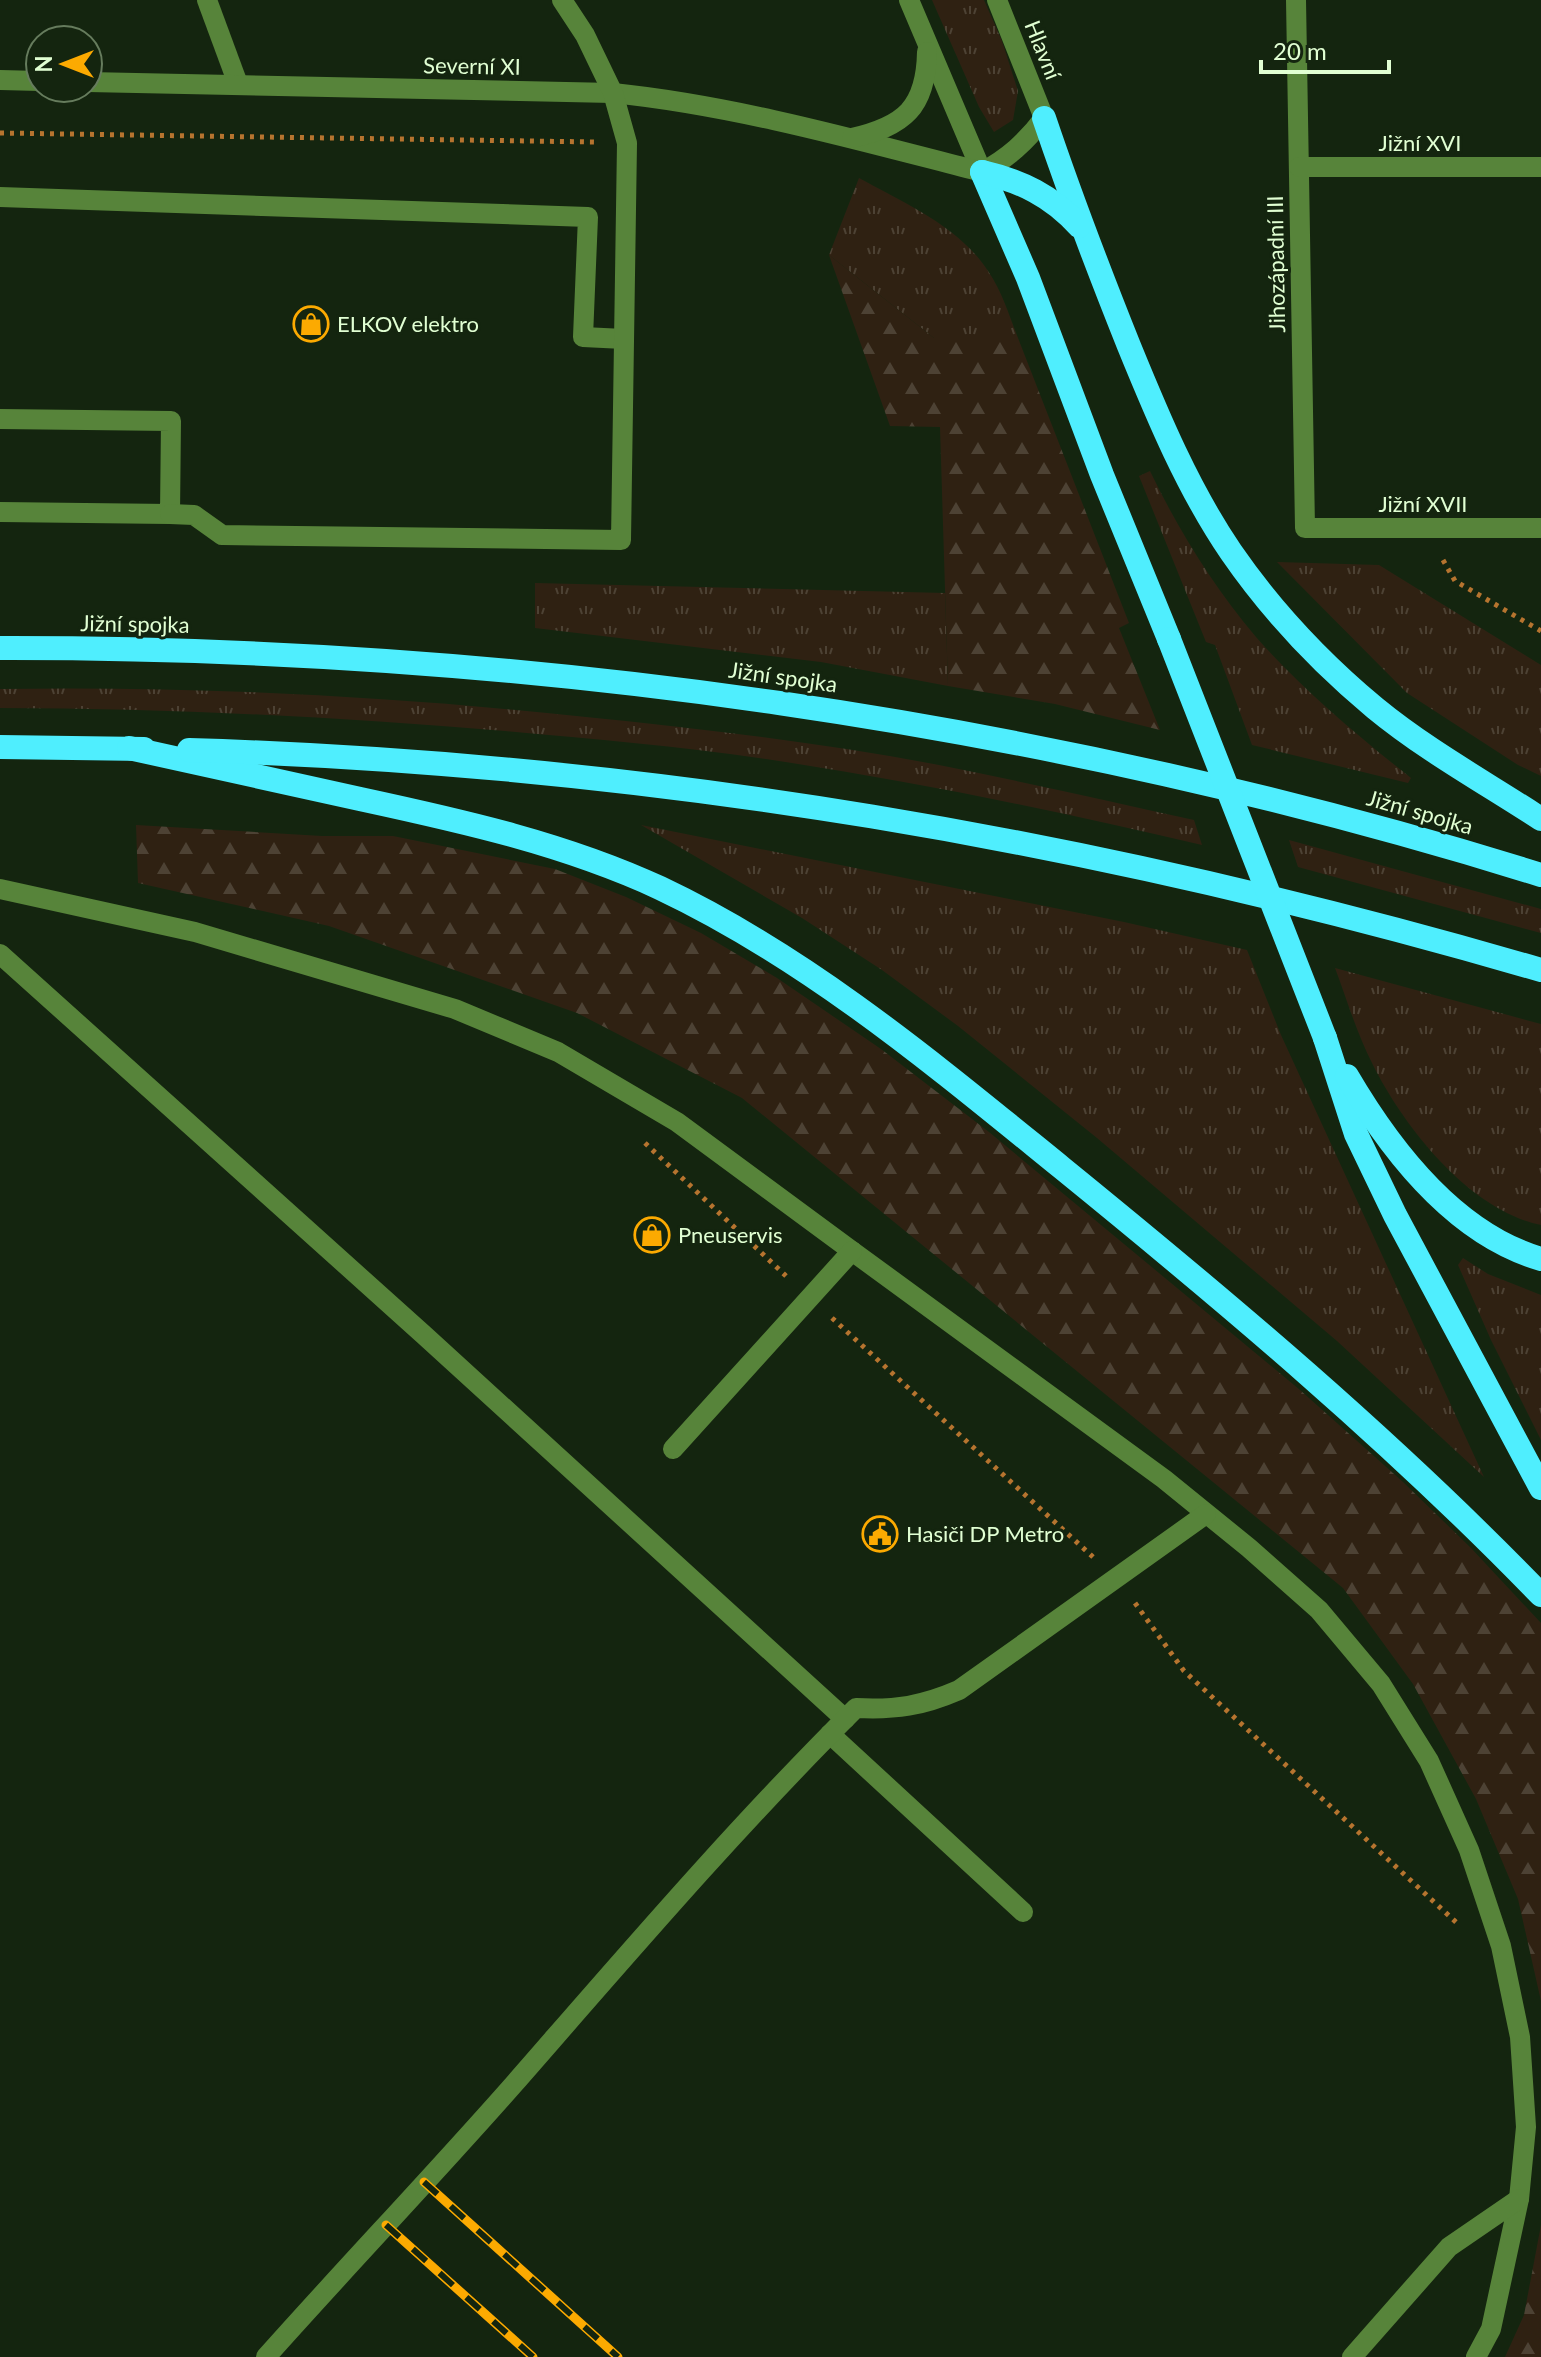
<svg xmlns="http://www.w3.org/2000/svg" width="1541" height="2357" viewBox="0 0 1541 2357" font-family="Lato,sans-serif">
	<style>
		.grass { fill: url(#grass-tufts) }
		.forest { fill: url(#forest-firs) }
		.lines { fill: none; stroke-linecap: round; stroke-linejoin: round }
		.path { stroke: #b6742f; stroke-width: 5; stroke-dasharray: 4 6; stroke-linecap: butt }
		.minor { stroke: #57843a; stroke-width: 20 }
		.highway { stroke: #4feefe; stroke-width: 24 }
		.rail-casing { stroke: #fcaa01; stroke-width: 9 }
		.rail { stroke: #14250f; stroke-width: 6; stroke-dasharray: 18; stroke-linecap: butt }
		.highway-bridge { stroke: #4feefe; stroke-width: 24 }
		.labels { text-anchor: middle; stroke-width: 6; stroke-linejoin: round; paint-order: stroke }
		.street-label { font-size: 22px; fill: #e1ffd3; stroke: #14250f }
		.poi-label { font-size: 22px; fill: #e1ffd3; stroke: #14250f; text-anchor: start }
	</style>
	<defs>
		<pattern id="grass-tufts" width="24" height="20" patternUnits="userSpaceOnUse" patternTransform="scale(2)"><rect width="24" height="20" fill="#2f2112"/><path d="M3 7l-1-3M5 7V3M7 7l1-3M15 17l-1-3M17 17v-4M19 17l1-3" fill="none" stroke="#4d4234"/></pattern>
		<pattern id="forest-firs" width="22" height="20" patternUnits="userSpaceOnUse" patternTransform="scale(2)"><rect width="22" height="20" fill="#2f2112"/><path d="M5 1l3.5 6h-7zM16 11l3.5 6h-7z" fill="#4d4234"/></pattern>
	</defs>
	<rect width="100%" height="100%" fill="#14250f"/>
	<!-- grass -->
	<g class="grass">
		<path d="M 932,0 L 984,0 L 1002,41 L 1018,91 L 1013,120 L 994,132 L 979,107 Z"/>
		<path d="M 859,178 C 904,203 959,226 988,271 C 1002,291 1009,315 1018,338 L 934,338 L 829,255 Z"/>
		<path d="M 1150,471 C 1179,531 1213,586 1256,637 C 1299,686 1359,737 1411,778 L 1408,783 L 1252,745 L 1215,645 L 1206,642 L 1139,476 Z"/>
		<path d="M 1277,562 L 1379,565 L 1541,665 L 1541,776 L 1518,765 L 1407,693 Z"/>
		<path d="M 535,583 L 945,593 L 948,686 L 821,662 L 535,628 Z"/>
		<path d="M 0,689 C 196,686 391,696 586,717 C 704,729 823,743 939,765 C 1024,782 1109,801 1194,820 L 1202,845 C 1058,811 913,781 766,759 C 679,746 592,739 505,731 C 337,717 169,708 0,708 Z"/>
		<path d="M 641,825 L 1124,922 L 1247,950 L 1281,1035 L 1484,1477 L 1337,1341 L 1097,1138 L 958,1026 L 882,970 L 802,918 Z"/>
		<path d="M 1289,840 L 1541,909 L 1541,933 L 1298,867 Z"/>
		<path d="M 1335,968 L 1541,1024 L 1541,1225 C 1469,1210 1404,1127 1373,1065 C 1357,1034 1347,1000 1335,968 Z"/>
		<path d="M 1463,1258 L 1488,1274 L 1541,1295 L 1541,1440 L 1491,1340 L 1458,1265 Z"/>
	</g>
	<!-- forest -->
	<g class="forest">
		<path d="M 829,255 L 934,338 L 1018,338 L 1129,623 L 1119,628 L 1160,730 L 1055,704 L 948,686 L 940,427 L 890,426 Z"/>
		<path d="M 136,825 L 322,836 L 393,836 L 555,869 L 626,897 L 701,933 L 777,978 L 881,1049 L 989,1132 L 1300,1390 L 1403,1482 L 1471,1548 L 1541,1623 L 1541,2001 L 1518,1899 L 1476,1799 L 1413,1684 L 1343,1588 L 742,1098 L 577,1013 L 329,926 L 138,883 Z"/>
		<path d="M 1541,2225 L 1541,2357 L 1505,2357 L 1524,2315 Z"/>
	</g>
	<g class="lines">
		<!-- path -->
		<g class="path">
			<path d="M 0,133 L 595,142"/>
			<path d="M 1443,560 L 1455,581 L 1541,631"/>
			<path d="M 645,1143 L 786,1276"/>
			<path d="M 832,1318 L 1093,1557"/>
			<path d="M 1135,1603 L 1184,1671 L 1459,1925"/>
		</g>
		<!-- minor -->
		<g class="minor">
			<path d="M 207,0 L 238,84"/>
			<path d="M 909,0 L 982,172"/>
			<path d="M 1296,0 L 1305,528 L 1541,528"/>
			<path d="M 0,80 L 40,81"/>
			<path d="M 88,82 L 613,93 C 738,106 861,141 982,172"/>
			<path d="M 852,138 C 904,126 926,108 927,52"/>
			<path d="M 1299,167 L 1541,167"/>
			<path d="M 982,172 C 1008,158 1026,142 1044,118 L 997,0"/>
			<path d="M 0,197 L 588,217 L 583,337 L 624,339"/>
			<path d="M 0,419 L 171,421 L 170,514 L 0,512"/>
			<path d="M 170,514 L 194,515 L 222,535 L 621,540 L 627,143 L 613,93 L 585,35 L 562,0"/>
			<path d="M 0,889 L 195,932 L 455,1009 L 558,1052 L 677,1122 L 852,1251 L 1164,1479 L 1249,1548 L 1319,1610 L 1381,1684 L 1429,1761 L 1469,1850 L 1501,1946 L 1520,2037 L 1526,2127 L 1519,2199 L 1491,2329 L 1476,2357"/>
			<path d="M 0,954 L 424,1335 L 845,1719"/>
			<path d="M 673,1449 L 852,1251"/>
			<path d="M 830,1734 L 1023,1912"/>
			<path d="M 266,2357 C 348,2265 433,2176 514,2084 C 625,1957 736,1827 856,1708 C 896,1710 922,1706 959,1690 L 1206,1514"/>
			<path d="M 1352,2357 L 1449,2247 L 1519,2199"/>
		</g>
		<!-- highway -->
		<g class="highway">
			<path d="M 1044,118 C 1070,195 1099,271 1129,346 C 1158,417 1188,489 1231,552 C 1271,610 1321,663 1375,708 C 1426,750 1486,783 1541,819"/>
			<path d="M 982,172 L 1028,278 L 1102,475 L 1169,639"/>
			<path d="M 982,172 C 1021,181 1052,196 1079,226"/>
			<path d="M 0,648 C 521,647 1043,720 1541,875"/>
			<path d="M 0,747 L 144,749"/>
			<path d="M 129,748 C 206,765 283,782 360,799 C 462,821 565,844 660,888 C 808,958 935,1065 1062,1168 C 1228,1303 1392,1441 1541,1595"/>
			<path d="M 189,750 C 653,764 1096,840 1541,970"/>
			<path d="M 1325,1038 L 1356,1134 L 1395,1215 L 1541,1488"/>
			<path d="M 1347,1076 C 1391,1151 1455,1234 1541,1259"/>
		</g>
		<defs>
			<g id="rail">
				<path d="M 424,2182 L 618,2357"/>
				<path d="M 386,2225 L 533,2357"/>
			</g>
		</defs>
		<!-- rail casing -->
		<use href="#rail" class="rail-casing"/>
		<!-- rail -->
		<use href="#rail" class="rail"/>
		<!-- highway-bridge -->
		<path class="highway-bridge" d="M 1169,639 L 1325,1038"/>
	</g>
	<!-- icons -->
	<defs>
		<symbol id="shop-ring" viewBox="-11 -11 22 22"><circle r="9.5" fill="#14250f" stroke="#fcaa01" stroke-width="1.5"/><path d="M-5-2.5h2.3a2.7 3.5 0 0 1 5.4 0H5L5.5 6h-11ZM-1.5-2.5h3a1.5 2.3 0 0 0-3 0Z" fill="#fcaa01"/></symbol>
		<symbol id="civic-ring" viewBox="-11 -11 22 22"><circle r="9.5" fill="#14250f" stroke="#fcaa01" stroke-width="1.5"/><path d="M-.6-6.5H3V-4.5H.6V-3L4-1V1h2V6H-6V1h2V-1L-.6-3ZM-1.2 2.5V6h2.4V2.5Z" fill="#fcaa01"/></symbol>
	</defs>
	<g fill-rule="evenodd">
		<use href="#shop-ring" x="291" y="304" width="40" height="40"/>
		<use href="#shop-ring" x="632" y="1215" width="40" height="40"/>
		<use href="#civic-ring" x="860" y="1514" width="40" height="40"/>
	</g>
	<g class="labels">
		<!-- street labels -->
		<g class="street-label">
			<text transform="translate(1043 50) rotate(68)" y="8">Hlavní</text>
			<text transform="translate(472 66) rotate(1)" y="8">Severní XI</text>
			<text x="1420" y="151">Jižní XVI</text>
			<text transform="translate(1276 264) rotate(-91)" y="8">Jihozápadní III</text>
			<text x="1423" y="512">Jižní XVII</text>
			<text transform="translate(135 624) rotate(1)" y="8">Jižní spojka</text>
			<text transform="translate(783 677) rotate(8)" y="8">Jižní spojka</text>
			<text transform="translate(1420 812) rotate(16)" y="8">Jižní spojka</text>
		</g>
		<!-- poi labels -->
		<g class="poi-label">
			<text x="337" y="332">ELKOV elektro</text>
			<text x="678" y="1243">Pneuservis</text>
			<text x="906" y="1542">Hasiči DP Metro</text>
		</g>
	</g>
	<!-- north arrow -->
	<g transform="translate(64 64) rotate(270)"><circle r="38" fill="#14250f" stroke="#667c5d" stroke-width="2"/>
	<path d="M0-6L14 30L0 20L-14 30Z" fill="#fcaa01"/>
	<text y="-12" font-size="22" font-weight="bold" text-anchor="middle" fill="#e1ffd3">N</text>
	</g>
	<!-- scale -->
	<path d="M1261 60v12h128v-12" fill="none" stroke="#e1ffd3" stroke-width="4"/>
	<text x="1273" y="60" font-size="24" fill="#e1ffd3" stroke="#14250f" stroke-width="6" paint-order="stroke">20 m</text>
</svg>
